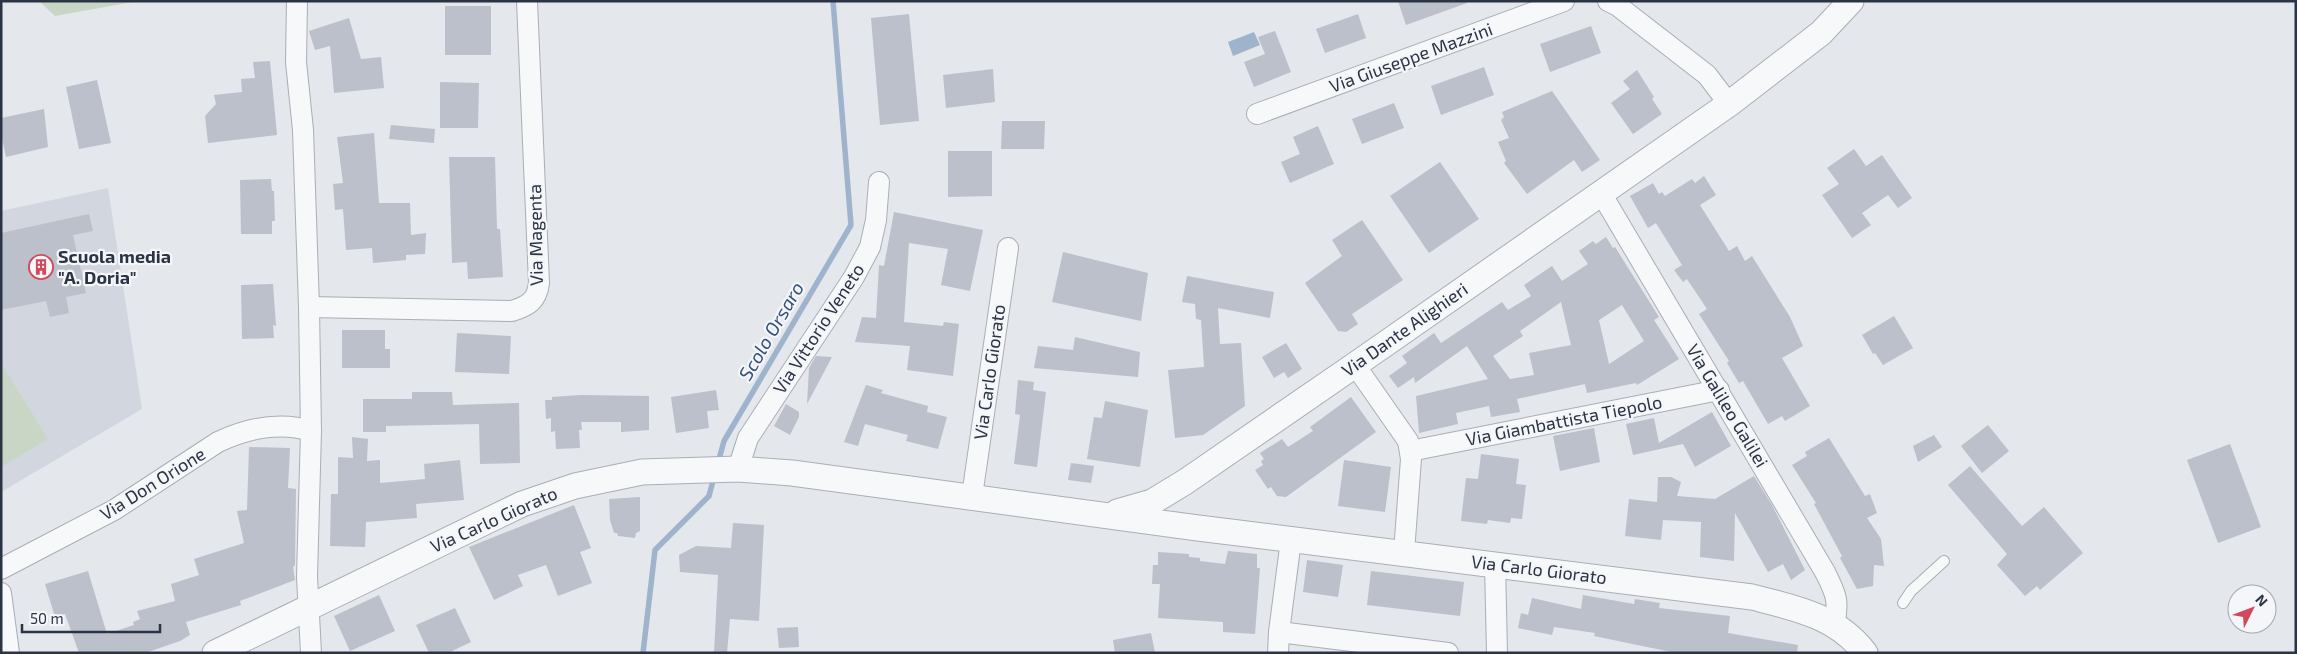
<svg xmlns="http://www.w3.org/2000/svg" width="2297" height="654" viewBox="0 0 2297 654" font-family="'Exo 2',sans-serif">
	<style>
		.built { fill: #d2d6de }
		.green { fill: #c9d6c5 }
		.water { fill: #9fb4cc }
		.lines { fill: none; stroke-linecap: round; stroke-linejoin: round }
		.stream { stroke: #9fb4cc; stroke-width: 5.5 }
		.building { fill: #bbc0ca; fill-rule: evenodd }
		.service-casing { stroke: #a9aeb7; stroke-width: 12 }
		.minor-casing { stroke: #a9aeb7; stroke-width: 22 }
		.tertiary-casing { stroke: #a9aeb7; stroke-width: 27 }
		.service { stroke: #f7f8fa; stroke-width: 10 }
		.minor { stroke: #f7f8fa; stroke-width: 20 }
		.tertiary { stroke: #f7f8fa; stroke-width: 25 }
		.labels { text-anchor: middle; stroke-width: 4.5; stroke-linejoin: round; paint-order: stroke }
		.street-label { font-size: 18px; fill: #2b3445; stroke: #f4f6f9 }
		.poi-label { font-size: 18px; font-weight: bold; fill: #2b3445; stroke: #f4f6f9; text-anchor: start }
		.water-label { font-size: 19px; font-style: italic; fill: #34527a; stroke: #f4f6f9 }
	</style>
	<rect width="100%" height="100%" fill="#e4e7ec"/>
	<!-- built -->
	<path class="built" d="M 108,188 L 142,409 L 1,492 L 1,211 Z"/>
	<!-- green -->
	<g class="green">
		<path d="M 39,1 L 138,1 L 55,16 Z"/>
		<path d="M 1,363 L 48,439 L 1,467 Z"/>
	</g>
	<!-- water -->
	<path class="water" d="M 1254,32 L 1260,45 L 1233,56 L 1228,42 Z"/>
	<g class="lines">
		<!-- stream -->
		<g class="stream">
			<path d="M 718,463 L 724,441 L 851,225 L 833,1"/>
			<path d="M 643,653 L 655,550 L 709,496 L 714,477"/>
		</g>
	</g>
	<!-- building -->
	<g class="building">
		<path d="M 1398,1 L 1466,1 L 1467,3 L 1406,25 Z"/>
		<rect x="445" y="6" width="46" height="49"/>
		<path d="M 909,14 L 919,121 L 880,125 L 871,18 Z"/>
		<path d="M 1358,14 L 1366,38 L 1325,53 L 1316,29 Z"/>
		<path d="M 349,18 L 361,59 L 381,57 L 384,88 L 334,93 L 330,46 L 315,50 L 309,31 Z"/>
		<path d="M 1591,26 L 1601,53 L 1550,72 L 1540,44 Z"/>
		<path d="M 1275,31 L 1291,72 L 1254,87 L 1244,62 L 1265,54 L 1258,37 Z"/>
		<path d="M 270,61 L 277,135 L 208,143 L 205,116 L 216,104 L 214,95 L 242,92 L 241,79 L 255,78 L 253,62 Z"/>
		<path d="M 1484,67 L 1494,95 L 1441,115 L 1431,86 Z"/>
		<path d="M 993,69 L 995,102 L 946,108 L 943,75 Z"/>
		<path d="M 1637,70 L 1654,97 L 1652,99 L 1662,114 L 1633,134 L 1611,103 L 1630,89 L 1623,81 Z"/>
		<path d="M 97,80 L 111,143 L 79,149 L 66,87 Z"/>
		<path d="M 440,82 L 479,83 L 478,128 L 440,128 Z"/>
		<path d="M 1552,91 L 1600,160 L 1582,172 L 1574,160 L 1527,194 L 1504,163 L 1506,161 L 1498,142 L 1509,138 L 1501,120 L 1504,117 L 1502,112 Z"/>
		<path d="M 1394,103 L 1404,128 L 1362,144 L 1352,119 Z"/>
		<path d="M 44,109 L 48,147 L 6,157 L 1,133 L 1,118 Z"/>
		<path d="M 1002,121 L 1045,121 L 1044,149 L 1001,149 Z"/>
		<path d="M 391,125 L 435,129 L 434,143 L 389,139 Z"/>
		<path d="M 1318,126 L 1334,164 L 1290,183 L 1281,162 L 1300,154 L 1293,137 Z"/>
		<path d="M 374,133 L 379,203 L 410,203 L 411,235 L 426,233 L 425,254 L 406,255 L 406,260 L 373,263 L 372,248 L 346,250 L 343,209 L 335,210 L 333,184 L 343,183 L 337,137 Z"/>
		<path d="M 1854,149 L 1866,166 L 1882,155 L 1912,198 L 1898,208 L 1888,195 L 1862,213 L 1871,225 L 1852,238 L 1822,195 L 1839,184 L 1827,168 Z"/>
		<path d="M 948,151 L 992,151 L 992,196 L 948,197 Z"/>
		<path d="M 449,157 L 495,157 L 497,229 L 500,229 L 503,277 L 468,279 L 467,262 L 452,263 Z"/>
		<path d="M 1440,162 L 1479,219 L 1429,253 L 1390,196 Z"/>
		<path d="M 1704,176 L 1716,195 L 1700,205 L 1729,251 L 1737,246 L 1745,261 L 1752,256 L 1790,317 L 1803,346 L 1782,358 L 1810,406 L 1785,421 L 1782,416 L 1768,424 L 1743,381 L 1739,383 L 1727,363 L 1729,361 L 1699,314 L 1707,309 L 1687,279 L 1683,282 L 1674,270 L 1682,265 L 1656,223 L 1648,228 L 1630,196 L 1653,183 L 1659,194 L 1662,192 L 1665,196 L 1692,179 L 1695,183 Z"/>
		<path d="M 271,179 L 272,191 L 274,191 L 275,221 L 272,221 L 272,234 L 241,234 L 240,180 Z"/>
		<path d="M 894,212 L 983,230 L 970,291 L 941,285 L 948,249 L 909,243 L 904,322 L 943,326 L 944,322 L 959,324 L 953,376 L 907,370 L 910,346 L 855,342 L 862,317 L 876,318 L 879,265 L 884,266 Z"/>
		<path d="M 89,214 L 93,231 L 73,235 L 86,293 L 66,297 L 69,313 L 50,317 L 46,301 L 1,310 L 1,233 Z"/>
		<path d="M 1362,220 L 1403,280 L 1352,314 L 1358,324 L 1346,332 L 1338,331 L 1305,283 L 1342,256 L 1332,240 Z"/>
		<path d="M 1606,237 L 1613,248 L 1615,247 L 1659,317 L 1654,320 L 1679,359 L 1637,385 L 1636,383 L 1587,393 L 1585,384 L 1517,399 L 1520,412 L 1491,417 L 1489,406 L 1456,413 L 1458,424 L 1419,433 L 1416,396 L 1488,379 L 1467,346 L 1415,383 L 1414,377 L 1398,388 L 1389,376 L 1407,363 L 1402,356 L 1434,333 L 1441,343 L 1502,302 L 1508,310 L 1531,296 L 1524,285 L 1552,266 L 1562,281 L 1588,264 L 1579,251 L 1593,241 L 1596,244 ZM 1561,302 L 1571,345 L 1529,353 L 1534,375 L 1510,379 L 1493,356 L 1523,336 L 1520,331 ZM 1622,305 L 1644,341 L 1609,364 L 1599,320 Z"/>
		<path d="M 1063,252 L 1148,273 L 1141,321 L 1052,302 Z"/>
		<path d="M 1187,276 L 1274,292 L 1270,318 L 1218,308 L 1220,344 L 1241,343 L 1245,406 L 1203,435 L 1175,438 L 1168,370 L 1204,367 L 1201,320 L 1196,319 L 1195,304 L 1182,302 Z"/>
		<path d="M 273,284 L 276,326 L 273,325 L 274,338 L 242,339 L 241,285 Z"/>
		<path d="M 1894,316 L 1913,348 L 1883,365 L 1875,353 L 1873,354 L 1862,335 Z"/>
		<path d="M 342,330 L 385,330 L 385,349 L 390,349 L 390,368 L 342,368 Z"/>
		<path d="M 457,333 L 511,336 L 509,374 L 455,372 Z"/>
		<path d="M 1075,337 L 1140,352 L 1138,377 L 1034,368 L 1038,346 L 1073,350 Z"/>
		<path d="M 1286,343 L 1302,369 L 1288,378 L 1284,372 L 1274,378 L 1262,357 Z"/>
		<path d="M 816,356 L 832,357 L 807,404 L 809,368 Z"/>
		<path d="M 1018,380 L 1034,382 L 1033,390 L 1046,392 L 1037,467 L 1014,464 L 1020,415 L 1015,414 Z"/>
		<path d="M 866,385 L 883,390 L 881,393 L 928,406 L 927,412 L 947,417 L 938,449 L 906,441 L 908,435 L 865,424 L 858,446 L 844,442 Z"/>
		<path d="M 716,390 L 719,410 L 707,411 L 709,428 L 676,433 L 671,397 Z"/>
		<path d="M 412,392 L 452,392 L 453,405 L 519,403 L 520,463 L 480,464 L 479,424 L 386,426 L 386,432 L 363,432 L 363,399 L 412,399 Z"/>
		<path d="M 580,395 L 649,396 L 649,430 L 621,432 L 621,422 L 581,422 L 582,430 L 579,430 L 580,448 L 556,449 L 555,431 L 551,432 L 551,418 L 546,419 L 545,400 L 552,400 L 552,397 Z"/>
		<path d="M 1351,397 L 1376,432 L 1286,497 L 1277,496 L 1271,487 L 1268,489 L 1255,470 L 1263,465 L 1261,461 L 1264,459 L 1260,453 L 1282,439 L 1288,447 L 1313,431 L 1310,427 Z"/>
		<path d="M 1105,401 L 1148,410 L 1140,467 L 1087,459 L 1094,417 L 1102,418 Z"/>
		<path d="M 786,404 L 799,412 L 799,417 L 790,435 L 774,426 Z"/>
		<path d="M 1712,412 L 1731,446 L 1695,467 L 1683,444 L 1633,455 L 1626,424 L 1654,418 L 1659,443 Z"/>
		<path d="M 1988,425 L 2009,451 L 1982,473 L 1961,446 Z"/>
		<path d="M 1594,428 L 1600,462 L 1560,471 L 1553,436 Z"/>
		<path d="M 1934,435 L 1942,447 L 1918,462 L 1913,446 Z"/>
		<path d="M 352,437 L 368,439 L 367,461 L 380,460 L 380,483 L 425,479 L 424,464 L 460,460 L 464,500 L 416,504 L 417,518 L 366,522 L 365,547 L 330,546 L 331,494 L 338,494 L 338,457 L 353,458 Z"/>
		<path d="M 1829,438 L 1865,496 L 1870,494 L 1877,513 L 1867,518 L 1881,539 L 1884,566 L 1874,565 L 1873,586 L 1857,589 L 1840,558 L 1842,556 L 1814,504 L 1816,503 L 1792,465 L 1807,456 L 1805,452 Z"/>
		<path d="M 2230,444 L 2261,527 L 2218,543 L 2187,460 Z"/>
		<path d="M 249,447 L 290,448 L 288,488 L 296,489 L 295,565 L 293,567 L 295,580 L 240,601 L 241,605 L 186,622 L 190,635 L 180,641 L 145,653 L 79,653 L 65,614 L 55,617 L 45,584 L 88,571 L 107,634 L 134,625 L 133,622 L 140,619 L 137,611 L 175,601 L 171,584 L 199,575 L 194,559 L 244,543 L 237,511 L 247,510 Z"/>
		<path d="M 1481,454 L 1519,459 L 1516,484 L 1526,485 L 1522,519 L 1511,518 L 1510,523 L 1488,520 L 1487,524 L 1461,521 L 1466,478 L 1478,479 Z"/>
		<path d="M 1344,460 L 1391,467 L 1385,512 L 1338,506 Z"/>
		<path d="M 1071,463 L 1094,466 L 1091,483 L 1068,480 Z"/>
		<path d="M 1970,466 L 2022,526 L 2044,507 L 2083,553 L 2040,590 L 2037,586 L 2025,596 L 1997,565 L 2007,554 L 1948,485 Z"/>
		<path d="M 1754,476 L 1772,505 L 1805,570 L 1791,580 L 1783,564 L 1768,572 L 1735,513 L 1734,561 L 1700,557 L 1701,522 L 1663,520 L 1661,540 L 1625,536 L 1629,499 L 1657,502 L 1658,477 L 1671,477 L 1681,482 L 1677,496 L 1715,499 Z"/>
		<path d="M 640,497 L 640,531 L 636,533 L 635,538 L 618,536 L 617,533 L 614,533 L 610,520 L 609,499 Z"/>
		<path d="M 574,505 L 591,548 L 580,552 L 592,583 L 558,596 L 546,565 L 518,575 L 523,586 L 494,600 L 469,547 Z"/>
		<path d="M 733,523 L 764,525 L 759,621 L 730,619 L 727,653 L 714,653 L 718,575 L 680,572 L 679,555 L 696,546 L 731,548 Z"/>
		<path d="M 1228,551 L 1257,554 L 1257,568 L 1260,568 L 1255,634 L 1223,632 L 1223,622 L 1158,618 L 1160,584 L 1152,584 L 1153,565 L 1158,565 L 1158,552 L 1189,554 L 1189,557 L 1200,558 L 1200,561 L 1225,564 Z"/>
		<path d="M 1307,560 L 1343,565 L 1338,597 L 1303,592 Z"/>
		<path d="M 1371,571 L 1464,582 L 1460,616 L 1367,605 Z"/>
		<path d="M 379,595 L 395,631 L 350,651 L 334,616 Z"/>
		<path d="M 1583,595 L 1634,604 L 1635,599 L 1660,603 L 1659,608 L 1730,616 L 1728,633 L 1798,645 L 1797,653 L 1676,653 L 1594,636 L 1595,633 L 1554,627 L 1552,635 L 1518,628 L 1521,613 L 1528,615 L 1532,598 L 1581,609 Z"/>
		<path d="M 455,608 L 471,642 L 448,653 L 429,653 L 416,625 Z"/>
		<path d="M 798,627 L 799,647 L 779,648 L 777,628 Z"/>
		<path d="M 1151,633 L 1155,653 L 1115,653 L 1113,640 Z"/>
	</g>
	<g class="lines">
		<defs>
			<path id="service" d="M 1903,603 L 1911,591 L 1944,561"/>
			<g id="minor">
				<path d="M 297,1 L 296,62 L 303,130 L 309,307 L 311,431 L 307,577 L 311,653"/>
				<path d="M 1608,1 L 1618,6 L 1707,75 L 1729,104"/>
				<path d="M 1257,114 L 1564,1"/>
				<path d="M 1601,193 L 1825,572 C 1835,592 1840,601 1834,624"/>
				<path d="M 309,307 L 512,311 C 528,306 537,301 539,283 L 527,1"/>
				<path d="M 1355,365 L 1408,441 L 1411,459 L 1404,552"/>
				<path d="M 1410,451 L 1719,390"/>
				<path d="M 738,469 L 748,438 L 854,277 L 870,247 L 876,220 L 879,182"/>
				<path d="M 972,496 L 1008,248"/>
				<path d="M 1291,540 L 1279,632 L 1448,653"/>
				<path d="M 1495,564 L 1497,653"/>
				<path d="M 1,569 L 114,510 L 218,442 C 248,428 279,421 311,431"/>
				<path d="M 1,593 L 9,653"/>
				<path d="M 1278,653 L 1279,632"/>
			</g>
			<g id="tertiary">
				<path d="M 1117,512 L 1152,502 L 1185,482 L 1355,365 L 1729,104 L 1821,33 L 1851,1"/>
				<path d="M 215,653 L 522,504 L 575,486 L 642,472 L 738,469 L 792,473 L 1198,528 L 1752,597 C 1795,608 1837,616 1865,653"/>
			</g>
		</defs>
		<!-- service casing -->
		<use href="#service" class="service-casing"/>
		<!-- minor casing -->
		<use href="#minor" class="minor-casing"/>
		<!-- tertiary casing -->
		<use href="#tertiary" class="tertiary-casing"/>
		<!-- service -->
		<use href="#service" class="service"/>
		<!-- minor -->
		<use href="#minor" class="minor"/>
		<!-- tertiary -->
		<use href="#tertiary" class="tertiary"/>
	</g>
	<!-- icons -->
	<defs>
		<symbol id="building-ring" viewBox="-11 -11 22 22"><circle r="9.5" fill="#f4f6f9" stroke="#d1495b" stroke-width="1.5"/><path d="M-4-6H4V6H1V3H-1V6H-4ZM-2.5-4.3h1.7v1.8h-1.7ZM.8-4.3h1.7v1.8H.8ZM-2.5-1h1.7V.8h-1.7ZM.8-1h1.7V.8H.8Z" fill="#d1495b"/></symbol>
	</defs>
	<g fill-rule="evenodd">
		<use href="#building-ring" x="27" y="253" width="28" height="28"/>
	</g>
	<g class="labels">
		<!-- street labels -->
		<g class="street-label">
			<text transform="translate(1411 58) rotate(-20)" y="6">Via Giuseppe Mazzini</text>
			<text transform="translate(536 235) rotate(-91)" y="6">Via Magenta</text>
			<text transform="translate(819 329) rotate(-57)" y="6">Via Vittorio Veneto</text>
			<text transform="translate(1405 330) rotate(-35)" y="6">Via Dante Alighieri</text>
			<text transform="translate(990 372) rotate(-82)" y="6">Via Carlo Giorato</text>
			<text transform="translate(1727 406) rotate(59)" y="6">Via Galileo Galilei</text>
			<text transform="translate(1564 421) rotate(-11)" y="6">Via Giambattista Tiepolo</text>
			<text transform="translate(153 484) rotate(-32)" y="6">Via Don Orione</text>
			<text transform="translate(494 520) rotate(-24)" y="6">Via Carlo Giorato</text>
			<text transform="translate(1539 570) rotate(7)" y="6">Via Carlo Giorato</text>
		</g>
		<!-- poi labels -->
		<g class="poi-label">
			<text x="58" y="263">Scuola media<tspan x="58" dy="21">"A. Doria"</tspan></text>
		</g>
		<!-- water labels -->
		<g class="water-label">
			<text transform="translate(771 331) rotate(-60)" y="7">Scolo Orsaro</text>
		</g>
	</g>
	<!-- border -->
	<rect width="2297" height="654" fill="none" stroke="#2b3445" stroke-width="5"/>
	<!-- north arrow -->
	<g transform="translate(2252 609) rotate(48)"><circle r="24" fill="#f4f6f9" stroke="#a4a8b1"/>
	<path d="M0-4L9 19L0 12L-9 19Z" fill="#d1495b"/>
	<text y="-8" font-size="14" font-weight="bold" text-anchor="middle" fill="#2b3445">N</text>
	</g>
	<!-- scale -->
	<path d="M22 624v8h138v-8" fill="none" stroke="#2b3445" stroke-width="2.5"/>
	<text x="30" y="624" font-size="15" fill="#2b3445" stroke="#f4f6f9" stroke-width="4" paint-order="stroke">50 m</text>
</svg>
